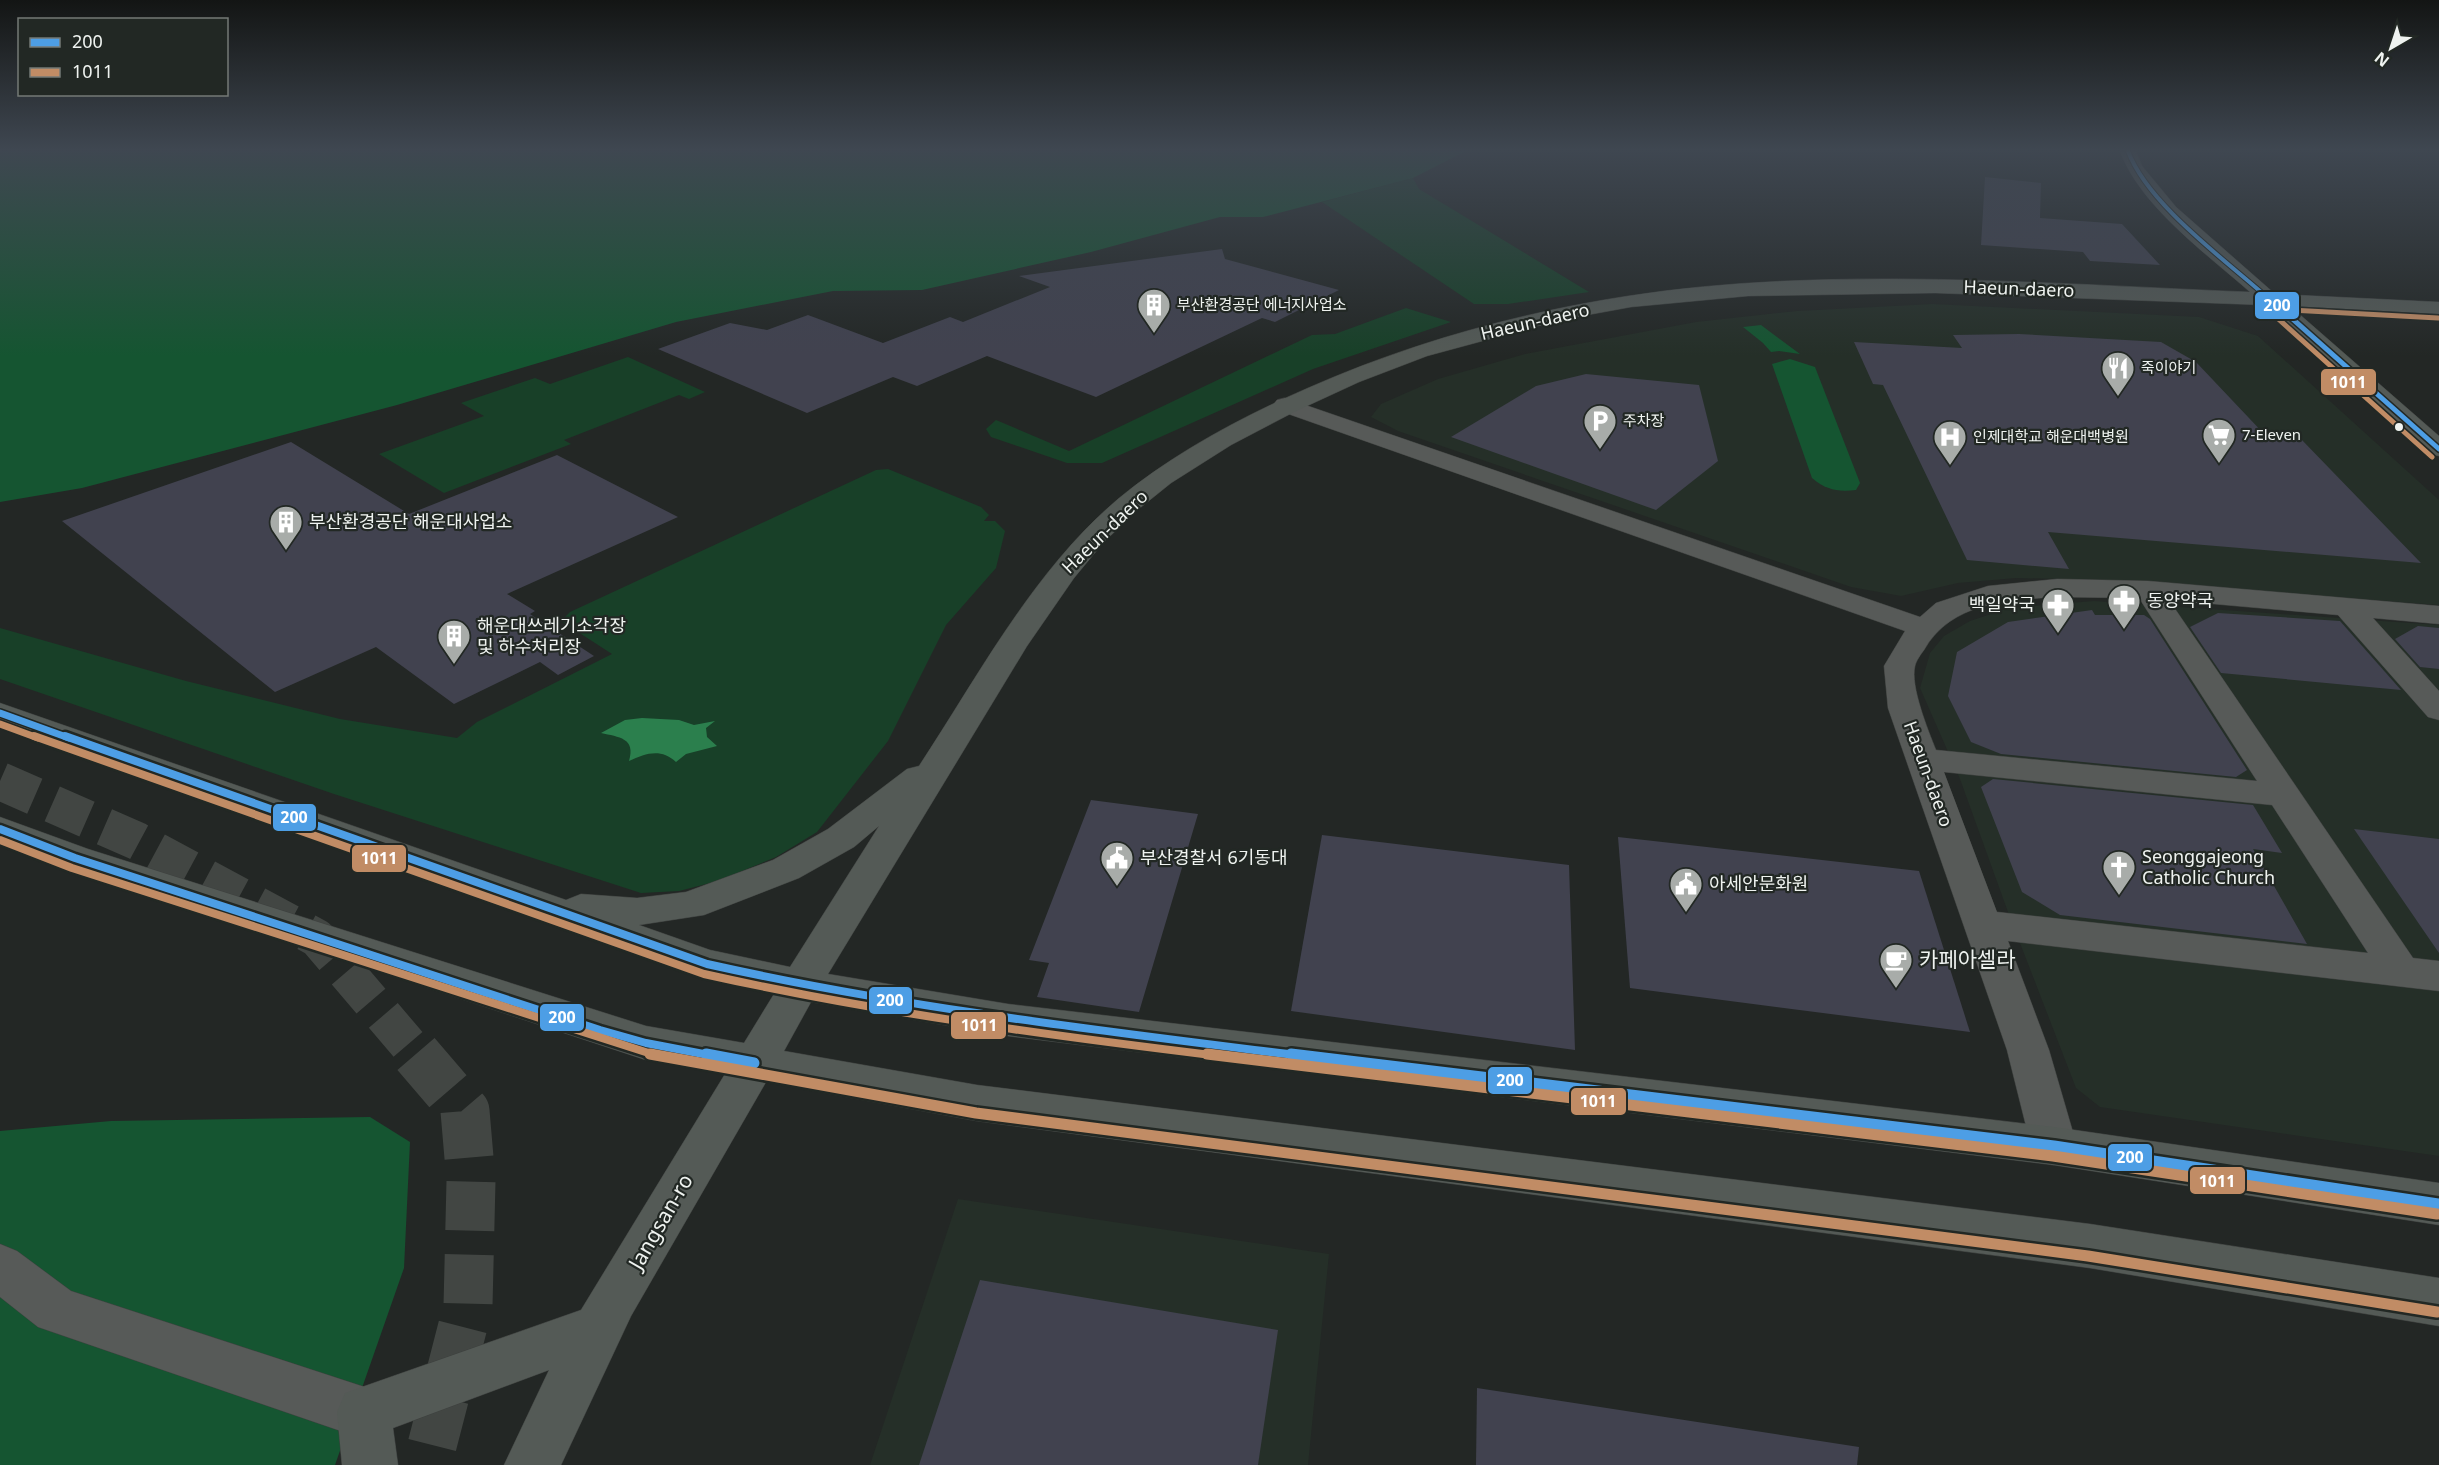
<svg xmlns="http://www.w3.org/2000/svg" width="2439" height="1465" viewBox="0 0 2439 1465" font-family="'Noto Sans','Noto Sans KR',sans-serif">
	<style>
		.built { fill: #252f28 }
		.green { fill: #184028 }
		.forest { fill: #155531 }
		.water { fill: #2b7f4d }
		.building { fill: #41424f }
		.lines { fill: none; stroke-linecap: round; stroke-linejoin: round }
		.highway-tunnel-far1 { stroke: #424643; stroke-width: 38; stroke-dasharray: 38 19; stroke-linecap: butt }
		.highway-tunnel { stroke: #424643; stroke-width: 49; stroke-dasharray: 49 24; stroke-linecap: butt }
		.street-casing { stroke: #3e413f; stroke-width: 1 }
		.secondary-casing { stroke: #3e413f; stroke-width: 1 }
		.street { fill: #575a58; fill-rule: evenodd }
		.secondary { fill: #545a56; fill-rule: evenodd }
		.bus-1-far4-casing { stroke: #222824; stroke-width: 6 }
		.bus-1-far3-casing { stroke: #222824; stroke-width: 8 }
		.bus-1-far2-casing { stroke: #222824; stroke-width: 10 }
		.bus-1-far1-casing { stroke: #222824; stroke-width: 13 }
		.bus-1-casing { stroke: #222824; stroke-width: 16 }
		.bus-2-far3-casing { stroke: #222824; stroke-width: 8 }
		.bus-2-far2-casing { stroke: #222824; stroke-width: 10 }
		.bus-2-far1-casing { stroke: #222824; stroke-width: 13 }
		.bus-2-casing { stroke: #222824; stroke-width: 16 }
		.bus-1-far4 { stroke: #4d9ee5; stroke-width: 4 }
		.bus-1-far3 { stroke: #4d9ee5; stroke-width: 5 }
		.bus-1-far2 { stroke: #4d9ee5; stroke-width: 7 }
		.bus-1-far1 { stroke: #4d9ee5; stroke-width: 8 }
		.bus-1 { stroke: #4d9ee5; stroke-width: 11 }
		.bus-2-far3 { stroke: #c18c65; stroke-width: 5 }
		.bus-2-far2 { stroke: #c18c65; stroke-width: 7 }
		.bus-2-far1 { stroke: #c18c65; stroke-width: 8 }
		.bus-2 { stroke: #c18c65; stroke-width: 11 }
		.bus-dot { fill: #eff3f0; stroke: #222824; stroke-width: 2 }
		.labels { text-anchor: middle; stroke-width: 4.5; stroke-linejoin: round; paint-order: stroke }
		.far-poi-label { font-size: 15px; fill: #eff3f0; stroke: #222824; text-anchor: start }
		.street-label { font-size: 18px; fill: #eff3f0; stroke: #222824 }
		.poi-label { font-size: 18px; fill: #eff3f0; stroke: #222824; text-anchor: start }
		.near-poi-label { font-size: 21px; fill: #eff3f0; stroke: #222824; text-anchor: start }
		.near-street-label { font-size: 21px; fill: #eff3f0; stroke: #222824 }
		.line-badge { stroke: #222824; stroke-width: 2 }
		.badge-label { font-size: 16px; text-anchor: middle; font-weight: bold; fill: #fff }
	</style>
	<rect width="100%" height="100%" fill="#232725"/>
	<!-- built -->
	<g class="built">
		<path d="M 1933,304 L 2199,317 L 2258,336 L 2439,500 L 2439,605 L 2103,580 L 2016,578 L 1958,583 L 1901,596 L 1851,587 L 1398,431 L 1371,417 L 1381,404 L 1438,379 L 1525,354 L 1696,322 L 1797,311 Z"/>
		<path d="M 2094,601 L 2439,625 L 2439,1156 L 2100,1107 L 2076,1088 L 2008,912 L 1960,779 L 1920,688 L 1930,653 L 1944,636 L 1970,621 L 2009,608 Z"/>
		<path d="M 958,1199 L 1329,1254 L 1308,1465 L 870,1465 Z"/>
	</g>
	<!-- green -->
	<g class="green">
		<path d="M 1413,178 L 1419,189 L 1589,292 L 1508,304 L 1474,304 L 1322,202 Z"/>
		<path d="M 1406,308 L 1451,322 L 1313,369 L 1102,463 L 1067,463 L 991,437 L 986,429 L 996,420 L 1069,451 L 1312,335 L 1335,334 Z"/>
		<path d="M 628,357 L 705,392 L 689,399 L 679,395 L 564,440 L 571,444 L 444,493 L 379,454 L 484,416 L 461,403 L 535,378 L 550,384 Z"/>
		<path d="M 888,469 L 981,507 L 989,515 L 984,521 L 995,521 L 1005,531 L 996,568 L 946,625 L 888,741 L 817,832 L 776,857 L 718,881 L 679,891 L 641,893 L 334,794 L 0,679 L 0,628 L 186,681 L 340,719 L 457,738 L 477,722 L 612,654 L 561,621 L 570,612 L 876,470 Z"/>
	</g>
	<!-- forest -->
	<g class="forest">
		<path d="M 0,151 L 1466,151 L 1413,178 L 1263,217 L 1220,217 L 1091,252 L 922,290 L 833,291 L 676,322 L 397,405 L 82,488 L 0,502 Z"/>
		<path d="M 1761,325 L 1800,354 L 1779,351 L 1771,352 L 1763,343 L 1743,327 Z"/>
		<path d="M 1790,359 L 1815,367 L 1860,483 L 1856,490 C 1838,492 1826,490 1812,478 L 1772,364 Z"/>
		<path d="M 370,1117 L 410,1142 L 404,1268 L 335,1465 L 0,1465 L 0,1131 L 111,1121 Z"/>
	</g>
	<!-- water -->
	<path class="water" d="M 642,718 L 679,720 L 694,725 L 715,721 L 706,728 L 707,737 L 717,746 L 686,754 L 676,762 C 661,748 646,753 629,761 C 636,738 619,737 601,733 L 625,720 Z"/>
	<!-- building -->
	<g class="building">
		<path d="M 1985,177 L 2041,183 L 2040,218 L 2122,224 L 2160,265 L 2090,261 L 2083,252 L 1981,245 Z"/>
		<path d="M 1222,249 L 1225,259 L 1339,290 L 1275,322 L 1262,318 L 1096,397 L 987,356 L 917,386 L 893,377 L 807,413 L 658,349 L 730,323 L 767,330 L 808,315 L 883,343 L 950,317 L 963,322 L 1050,287 L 1019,276 Z"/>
		<path d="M 2019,334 L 2161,342 L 2196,362 L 2266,436 L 2301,439 L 2421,563 L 2048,532 L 2069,569 L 1967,560 L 1883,385 L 1873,384 L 1854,342 L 1962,348 L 1953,335 Z"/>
		<path d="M 1586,374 L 1699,385 L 1718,461 L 1656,510 L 1451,437 L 1536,386 Z"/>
		<path d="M 291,442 L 409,514 L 557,455 L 678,517 L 507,594 L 535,611 L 530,614 L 594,656 L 558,675 L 540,662 L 454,704 L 376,647 L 275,692 L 62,521 Z"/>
		<path d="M 2092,610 L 2095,615 L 2144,615 L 2150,619 L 2247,770 L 2236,777 L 2001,754 L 1971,742 L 1948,696 L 1957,652 L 2008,622 Z"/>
		<path d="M 2218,613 L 2340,621 L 2401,690 L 2221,673 L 2190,627 Z"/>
		<path d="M 2418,626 L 2439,628 L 2439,669 L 2420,667 L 2395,639 Z"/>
		<path d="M 1993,779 L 2253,805 L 2282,853 L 2253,849 L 2307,944 L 2060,915 L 2022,892 L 1981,787 Z"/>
		<path d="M 1091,800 L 1198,814 L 1139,1012 L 1037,997 L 1049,963 L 1029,960 Z"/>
		<path d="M 2354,829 L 2439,839 L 2439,953 L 2393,886 Z"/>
		<path d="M 1322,835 L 1569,865 L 1575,1050 L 1291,1011 Z"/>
		<path d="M 1618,837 L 1919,871 L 1970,1032 L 1630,988 Z"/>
		<path d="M 980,1280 L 1278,1330 L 1258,1465 L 919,1465 Z"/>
		<path d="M 1477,1388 L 1859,1447 L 1857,1465 L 1476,1465 Z"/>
	</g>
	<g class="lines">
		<!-- highway-tunnel-far1 -->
		<path class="highway-tunnel-far1" d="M 0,781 L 137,841 L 317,938 L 418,1056"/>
		<!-- highway-tunnel -->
		<path class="highway-tunnel" d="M 416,1054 L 465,1111 L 471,1181 L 468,1306 L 427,1465"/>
		<defs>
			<g id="street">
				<path d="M 1285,398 L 1920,617 L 1936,603 L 1988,586 L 2057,579 L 2148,581 L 2439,606 L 2439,624 L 2373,618 L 2439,691 L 2439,720 L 2428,717 L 2338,615 L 2169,600 L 2413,958 L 2439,961 L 2439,991 L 2008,941 L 2049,1050 L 2077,1146 L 2070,1160 L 2054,1165 L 2038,1160 L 2031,1146 L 2007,1050 L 1888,708 L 1884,666 L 1905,631 L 1277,410 L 1273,405 L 1277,400 ZM 2057,597 L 2139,598 L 2257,781 L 1936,750 C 1928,730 1910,686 1915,666 C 1916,661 1921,654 1924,650 C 1951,602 2008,600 2057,597 ZM 1944,772 L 2272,805 L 2368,953 L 1997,912 Z"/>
				<path d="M 0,1244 L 17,1251 L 71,1291 L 383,1393 L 391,1412 L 383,1431 L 364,1439 L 38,1327 L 0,1297 Z"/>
			</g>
			<path id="secondary" d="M 2120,151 L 2136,151 L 2142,166 L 2176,207 L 2275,294 L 2439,302 L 2439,314 L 2290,306 L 2439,436 L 2439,456 L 2430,454 L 2264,305 L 1935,293 L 1748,296 L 1631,307 L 1560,320 L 1427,356 L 1359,382 L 1294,412 L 1231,445 L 1171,483 L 1135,512 L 1103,543 L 1074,578 L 1027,646 L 828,974 L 1008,1004 L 2054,1127 L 2439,1183 L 2439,1225 L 2054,1165 L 1008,1036 L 811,1002 L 784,1051 L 977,1085 L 2090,1224 L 2439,1278 L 2439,1326 L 2090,1268 L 977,1121 L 766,1082 L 631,1316 L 561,1465 L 504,1465 L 549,1370 L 393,1428 L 398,1465 L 342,1465 L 337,1412 L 345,1393 L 581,1310 L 725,1074 L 646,1060 L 62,867 L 0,843 L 0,817 L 88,849 L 646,1026 L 744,1043 L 774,994 L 707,979 L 649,959 L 0,724 L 0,703 L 566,900 L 581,894 L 637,898 L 686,892 L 773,860 L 828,829 L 907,769 L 919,766 C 979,675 1033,571 1118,499 C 1174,453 1241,417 1308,388 C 1410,343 1518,313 1628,296 C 1827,265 2049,284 2250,292 C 2207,254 2140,206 2120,151 ZM 879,826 L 790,967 L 710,950 L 639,925 L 704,915 L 799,878 L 854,847 Z"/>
		</defs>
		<!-- street casing -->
		<use href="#street" class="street-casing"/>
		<!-- secondary casing -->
		<use href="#secondary" class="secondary-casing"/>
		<!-- street -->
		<use href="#street" class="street"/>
		<!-- secondary -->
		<use href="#secondary" class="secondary"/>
		<defs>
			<path id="bus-1-far4" d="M 2128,151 C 2148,205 2227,261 2270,300"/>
			<path id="bus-1-far3" d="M 2269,298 L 2439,449"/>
			<path id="bus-1-far2" d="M 0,713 L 69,738"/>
			<g id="bus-1-far1">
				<path d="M 65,736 L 707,964 C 904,1008 1103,1031 1303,1056"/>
				<path d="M 0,829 L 75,858 L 600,1030 L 646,1043 L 714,1056"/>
			</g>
			<g id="bus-1">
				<path d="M 706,1054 L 754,1063"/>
				<path d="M 1291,1054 L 2054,1146 L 2439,1204"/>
			</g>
			<g id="bus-2-far3">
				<path d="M 2265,307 L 2432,457"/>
				<path d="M 2271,309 L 2438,318"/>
			</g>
			<path id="bus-2-far2" d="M 0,724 L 38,738"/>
			<g id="bus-2-far1">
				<path d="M 34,736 L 704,974 C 874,1012 1046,1035 1219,1056"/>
				<path d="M 0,840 L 72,868 L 658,1056"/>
			</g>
			<g id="bus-2">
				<path d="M 650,1054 L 976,1113 L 2088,1256 L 2437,1312"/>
				<path d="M 1207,1054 L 2053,1156 L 2437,1214"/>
			</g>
		</defs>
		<!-- bus-1-far4 casing -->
		<use href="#bus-1-far4" class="bus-1-far4-casing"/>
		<!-- bus-1-far3 casing -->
		<use href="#bus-1-far3" class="bus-1-far3-casing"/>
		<!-- bus-1-far2 casing -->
		<use href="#bus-1-far2" class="bus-1-far2-casing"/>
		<!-- bus-1-far1 casing -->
		<use href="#bus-1-far1" class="bus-1-far1-casing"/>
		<!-- bus-1 casing -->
		<use href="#bus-1" class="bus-1-casing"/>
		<!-- bus-2-far3 casing -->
		<use href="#bus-2-far3" class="bus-2-far3-casing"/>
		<!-- bus-2-far2 casing -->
		<use href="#bus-2-far2" class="bus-2-far2-casing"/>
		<!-- bus-2-far1 casing -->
		<use href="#bus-2-far1" class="bus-2-far1-casing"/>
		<!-- bus-2 casing -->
		<use href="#bus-2" class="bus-2-casing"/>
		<!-- bus-1-far4 -->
		<use href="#bus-1-far4" class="bus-1-far4"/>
		<!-- bus-1-far3 -->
		<use href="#bus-1-far3" class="bus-1-far3"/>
		<!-- bus-1-far2 -->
		<use href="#bus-1-far2" class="bus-1-far2"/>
		<!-- bus-1-far1 -->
		<use href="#bus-1-far1" class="bus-1-far1"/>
		<!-- bus-1 -->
		<use href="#bus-1" class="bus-1"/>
		<!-- bus-2-far3 -->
		<use href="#bus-2-far3" class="bus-2-far3"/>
		<!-- bus-2-far2 -->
		<use href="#bus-2-far2" class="bus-2-far2"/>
		<!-- bus-2-far1 -->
		<use href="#bus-2-far1" class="bus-2-far1"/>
		<!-- bus-2 -->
		<use href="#bus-2" class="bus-2"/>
	</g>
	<!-- sky -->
	<linearGradient id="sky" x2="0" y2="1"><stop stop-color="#131514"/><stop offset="0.42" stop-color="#3f4751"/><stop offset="1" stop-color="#3f4751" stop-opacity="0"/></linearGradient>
	<rect width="2439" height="356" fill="url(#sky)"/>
	<!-- icons -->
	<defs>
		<symbol id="building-pin" viewBox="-11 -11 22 30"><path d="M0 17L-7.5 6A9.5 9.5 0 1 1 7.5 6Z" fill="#a8aca9" stroke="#222824"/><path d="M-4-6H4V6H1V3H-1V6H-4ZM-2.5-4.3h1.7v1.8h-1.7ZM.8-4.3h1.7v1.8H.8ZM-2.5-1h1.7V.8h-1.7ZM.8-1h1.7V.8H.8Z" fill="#fff"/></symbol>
		<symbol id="restaurant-pin" viewBox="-11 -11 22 30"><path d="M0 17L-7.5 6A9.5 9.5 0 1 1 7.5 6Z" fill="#a8aca9" stroke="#222824"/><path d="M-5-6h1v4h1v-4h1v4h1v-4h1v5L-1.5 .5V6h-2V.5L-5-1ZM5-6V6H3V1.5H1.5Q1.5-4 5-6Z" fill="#fff"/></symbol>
		<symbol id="parking-pin" viewBox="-11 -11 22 30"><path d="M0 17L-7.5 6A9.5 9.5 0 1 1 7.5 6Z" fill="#a8aca9" stroke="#222824"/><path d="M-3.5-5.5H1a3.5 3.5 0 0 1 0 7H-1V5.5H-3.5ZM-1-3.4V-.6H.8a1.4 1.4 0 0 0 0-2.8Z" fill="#fff"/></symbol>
		<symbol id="supermarket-pin" viewBox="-11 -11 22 30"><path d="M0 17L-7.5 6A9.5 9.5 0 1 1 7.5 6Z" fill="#a8aca9" stroke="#222824"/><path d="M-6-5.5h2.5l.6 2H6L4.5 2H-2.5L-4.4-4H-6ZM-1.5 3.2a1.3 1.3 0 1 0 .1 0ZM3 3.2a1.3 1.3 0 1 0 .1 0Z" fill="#fff"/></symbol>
		<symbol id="hospital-pin" viewBox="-11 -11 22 30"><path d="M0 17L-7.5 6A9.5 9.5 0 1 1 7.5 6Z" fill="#a8aca9" stroke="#222824"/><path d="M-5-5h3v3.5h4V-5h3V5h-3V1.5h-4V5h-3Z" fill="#fff"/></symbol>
		<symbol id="pharmacy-pin" viewBox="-11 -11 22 30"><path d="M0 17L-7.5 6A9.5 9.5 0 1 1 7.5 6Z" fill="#a8aca9" stroke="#222824"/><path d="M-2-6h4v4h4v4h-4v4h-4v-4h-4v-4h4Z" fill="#fff"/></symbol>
		<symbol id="civic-pin" viewBox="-11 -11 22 30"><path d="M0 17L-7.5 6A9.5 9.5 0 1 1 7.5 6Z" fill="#a8aca9" stroke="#222824"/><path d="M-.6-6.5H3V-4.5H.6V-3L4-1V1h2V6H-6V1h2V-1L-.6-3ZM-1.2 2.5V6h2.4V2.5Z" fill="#fff"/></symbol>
		<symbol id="church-pin" viewBox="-11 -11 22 30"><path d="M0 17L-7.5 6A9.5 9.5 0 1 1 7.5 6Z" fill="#a8aca9" stroke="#222824"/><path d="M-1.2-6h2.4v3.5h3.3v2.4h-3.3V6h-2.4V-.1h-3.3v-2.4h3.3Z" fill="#fff"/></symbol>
		<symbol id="cafe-pin" viewBox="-11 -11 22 30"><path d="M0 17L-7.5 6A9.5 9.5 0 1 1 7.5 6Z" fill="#a8aca9" stroke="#222824"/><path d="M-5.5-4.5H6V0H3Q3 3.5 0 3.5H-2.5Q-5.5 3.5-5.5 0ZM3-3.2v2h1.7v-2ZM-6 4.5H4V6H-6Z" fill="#fff"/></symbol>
	</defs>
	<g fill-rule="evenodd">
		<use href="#building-pin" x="1135" y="286" width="38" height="52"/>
		<use href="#restaurant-pin" x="2099" y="349" width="38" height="52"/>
		<use href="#parking-pin" x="1581" y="402" width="38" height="52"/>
		<use href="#supermarket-pin" x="2200" y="416" width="38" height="52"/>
		<use href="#hospital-pin" x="1931" y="418" width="38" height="52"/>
		<use href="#building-pin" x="267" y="503" width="38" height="52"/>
		<use href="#pharmacy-pin" x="2105" y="582" width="38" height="52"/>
		<use href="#pharmacy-pin" x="2039" y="586" width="38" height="52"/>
		<use href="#building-pin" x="435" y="617" width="38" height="52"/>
		<use href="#civic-pin" x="1098" y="839" width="38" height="52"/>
		<use href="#church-pin" x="2100" y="848" width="38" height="52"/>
		<use href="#civic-pin" x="1667" y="865" width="38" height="52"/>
		<use href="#cafe-pin" x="1877" y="941" width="38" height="52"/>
	</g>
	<!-- markers -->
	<circle class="bus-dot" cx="2399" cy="427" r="5"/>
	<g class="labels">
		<!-- far-poi labels -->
		<g class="far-poi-label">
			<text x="1177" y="310">부산환경공단 에너지사업소</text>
			<text x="2141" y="373">죽이야기</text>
			<text x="1623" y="426">주차장</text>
			<text x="2242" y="440">7-Eleven</text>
			<text x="1973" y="442">인제대학교 해운대백병원</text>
		</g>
		<!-- street labels -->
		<g class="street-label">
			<text transform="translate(2019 289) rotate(2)" y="6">Haeun-daero</text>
			<text transform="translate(1535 322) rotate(-13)" y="6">Haeun-daero</text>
			<text transform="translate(1105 532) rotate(-44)" y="6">Haeun-daero</text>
			<text transform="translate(1928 774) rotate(70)" y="6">Haeun-daero</text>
		</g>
		<!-- poi labels -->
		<g class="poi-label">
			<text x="309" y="528">부산환경공단 해운대사업소</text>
			<text x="2147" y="607">동양약국</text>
			<text x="2035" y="611" text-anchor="end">백일약국</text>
			<text x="477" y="632">해운대쓰레기소각장<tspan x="477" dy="21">및 하수처리장</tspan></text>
			<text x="2142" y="863">Seonggajeong<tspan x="2142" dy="21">Catholic Church</tspan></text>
			<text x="1140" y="864">부산경찰서 6기동대</text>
			<text x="1709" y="890">아세안문화원</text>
		</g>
		<!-- near-poi labels -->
		<g class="near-poi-label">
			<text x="1919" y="967">카페아셀라</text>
		</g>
		<!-- near-street labels -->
		<g class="near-street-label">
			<text transform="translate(661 1222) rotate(-60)" y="7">Jangsan-ro</text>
		</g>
	</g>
	<g class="line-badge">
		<rect x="2254" y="291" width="46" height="29" rx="6" fill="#4d9ee5"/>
		<rect x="2320" y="368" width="57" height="28" rx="6" fill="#c18c65"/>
		<rect x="272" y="803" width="45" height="29" rx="6" fill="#4d9ee5"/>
		<rect x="351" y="844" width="56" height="29" rx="6" fill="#c18c65"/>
		<rect x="868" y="986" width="45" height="29" rx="6" fill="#4d9ee5"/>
		<rect x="539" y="1003" width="46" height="29" rx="6" fill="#4d9ee5"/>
		<rect x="950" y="1011" width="57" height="29" rx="6" fill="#c18c65"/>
		<rect x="1487" y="1066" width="46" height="29" rx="6" fill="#4d9ee5"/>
		<rect x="1570" y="1087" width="57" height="29" rx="6" fill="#c18c65"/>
		<rect x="2107" y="1143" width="46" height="29" rx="6" fill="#4d9ee5"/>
		<rect x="2189" y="1166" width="57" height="29" rx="6" fill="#c18c65"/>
	</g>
	<g class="badge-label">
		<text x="2277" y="311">200</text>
		<text x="2348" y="388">1011</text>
		<text x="294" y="823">200</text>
		<text x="379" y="864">1011</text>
		<text x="890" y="1006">200</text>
		<text x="562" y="1023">200</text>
		<text x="979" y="1031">1011</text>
		<text x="1510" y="1086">200</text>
		<text x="1598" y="1107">1011</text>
		<text x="2130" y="1163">200</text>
		<text x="2217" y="1187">1011</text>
	</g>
	<!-- legend -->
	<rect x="18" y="18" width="210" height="78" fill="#222824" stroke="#747976" stroke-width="1.5"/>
	<rect x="30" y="38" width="30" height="9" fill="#4d9ee5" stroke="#747976" stroke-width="1.5"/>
	<text x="72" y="48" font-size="18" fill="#eff3f0">200</text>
	<rect x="30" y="68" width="30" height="9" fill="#c18c65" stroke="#747976" stroke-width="1.5"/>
	<text x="72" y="78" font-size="18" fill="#eff3f0">1011</text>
	<!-- north arrow -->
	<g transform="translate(2391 48) rotate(219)" stroke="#222824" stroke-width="4.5" paint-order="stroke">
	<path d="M0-4.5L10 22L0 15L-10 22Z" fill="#eff3f0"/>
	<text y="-9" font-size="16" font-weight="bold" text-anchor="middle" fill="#eff3f0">N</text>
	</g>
</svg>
